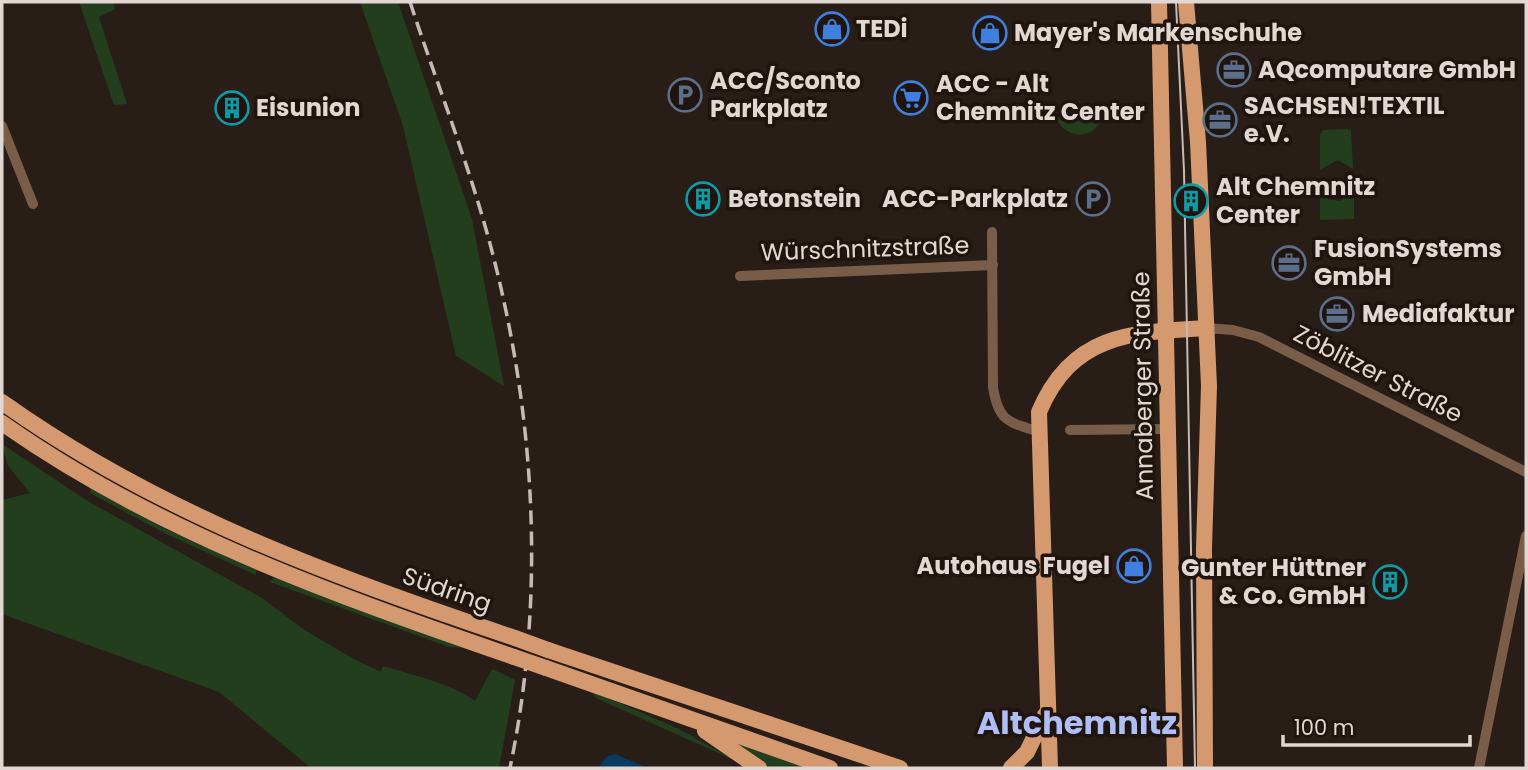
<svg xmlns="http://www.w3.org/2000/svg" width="1528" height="770" viewBox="0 0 1528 770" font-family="Poppins,sans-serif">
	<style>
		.green { fill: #233e1c }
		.water { fill: #073b62 }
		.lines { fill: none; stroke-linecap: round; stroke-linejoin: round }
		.minor { stroke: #7a5d49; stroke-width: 10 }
		.primary { stroke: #d5996f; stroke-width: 16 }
		.tram { stroke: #c4bbb6; stroke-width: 2 }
		.rail { stroke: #c4bbb6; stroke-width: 3.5; stroke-dasharray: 14 7; stroke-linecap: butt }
		.primary-bridge { stroke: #d5996f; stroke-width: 16 }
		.labels { text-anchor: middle; stroke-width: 7; stroke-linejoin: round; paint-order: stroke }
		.poi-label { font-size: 24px; font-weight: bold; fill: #e1d8d4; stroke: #20140e; text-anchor: start }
		.street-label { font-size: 24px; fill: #e1d8d4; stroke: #20140e }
		.district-label { font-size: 32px; font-weight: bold; fill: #afbff6; stroke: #20140e }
	</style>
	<rect width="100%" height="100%" fill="#291d17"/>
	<!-- green -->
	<g class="green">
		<path d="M 79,2 L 113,2 L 115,9 L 99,17 L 127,104 L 114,105 Z"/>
		<path d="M 360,2 L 398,2 L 472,219 L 504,386 L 456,356 L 403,126 Z"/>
		<path d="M 1100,111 L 1106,111 C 1099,137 1070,144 1056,119 L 1056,111 L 1058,117 L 1100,116 Z"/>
		<path d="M 1348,129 L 1351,130 L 1353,169 L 1338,160 L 1320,170 L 1320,135 L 1323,130 Z"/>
		<path d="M 1354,189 L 1354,219 L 1320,220 L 1320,193 L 1328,199 L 1340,201 Z"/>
		<path d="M 2,444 L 86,500 L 262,598 L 303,629 L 352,658 L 381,672 L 383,666 C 414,676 449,682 475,701 L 492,669 L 515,680 L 499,768 L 311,768 L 219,692 L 2,614 L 2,500 L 30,493 L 8,466 Z"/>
		<path d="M 90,488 L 168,530 L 256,569 L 256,575 L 166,534 L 90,493 Z"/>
		<path d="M 274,577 L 468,648 L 449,647 L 270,582 Z"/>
		<path d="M 590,690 L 679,729 L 736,761 L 596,698 Z"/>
		<path d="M 689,719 L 830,768 L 759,768 Z"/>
	</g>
	<!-- water -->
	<path class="water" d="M 615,754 L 647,768 L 598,768 L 606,757 Z"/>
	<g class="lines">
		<!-- minor -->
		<g class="minor">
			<path d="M 2,126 L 33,204"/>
			<path d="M 992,232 L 993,387 C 998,420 1007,422 1037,431"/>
			<path d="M 740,276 L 993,265"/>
			<path d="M 1206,328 L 1233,330 L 1259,337 L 1526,472"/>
			<path d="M 1070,430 L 1167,429"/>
			<path d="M 1479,768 L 1526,536"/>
		</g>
		<!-- primary -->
		<g class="primary">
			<path d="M 1159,2 L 1175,768"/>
			<path d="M 1186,2 L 1198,142 L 1209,386 L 1204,548 L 1205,768"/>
			<path d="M 2,402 C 158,513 335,578 515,638"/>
			<path d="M 2,423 C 158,533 335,595 514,657"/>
			<path d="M 548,650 L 900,768"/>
			<path d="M 546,668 L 830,768"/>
			<path d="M 705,731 L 759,768"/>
			<path d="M 1011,768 L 1027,752 L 1045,715"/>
			<path d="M 1050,768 L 1039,412 C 1072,334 1130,332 1206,328"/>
		</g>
		<!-- tram -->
		<path class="tram" d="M 1176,2 L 1184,171 L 1195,768"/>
		<!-- rail -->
		<path class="rail" d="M 410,2 C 438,87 472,172 494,259 C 536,425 545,600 510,768"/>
		<!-- primary-bridge -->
		<g class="primary-bridge">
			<path d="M 515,638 L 548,650"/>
			<path d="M 514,657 L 546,668"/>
		</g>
	</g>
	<!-- icons -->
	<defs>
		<symbol id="shop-ring" viewBox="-11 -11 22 22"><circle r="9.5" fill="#20140e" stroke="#3f7fe0" stroke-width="1.5"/><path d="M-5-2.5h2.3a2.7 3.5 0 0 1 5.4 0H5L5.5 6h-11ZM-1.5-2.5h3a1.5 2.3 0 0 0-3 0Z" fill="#3f7fe0"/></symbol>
		<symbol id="office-ring" viewBox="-11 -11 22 22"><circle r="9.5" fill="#20140e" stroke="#5c6f8a" stroke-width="1.5"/><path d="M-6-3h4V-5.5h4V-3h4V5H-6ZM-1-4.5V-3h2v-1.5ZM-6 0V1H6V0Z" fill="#5c6f8a"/></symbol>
		<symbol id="parking-ring" viewBox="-11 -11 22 22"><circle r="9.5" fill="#20140e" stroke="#5c6f8a" stroke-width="1.5"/><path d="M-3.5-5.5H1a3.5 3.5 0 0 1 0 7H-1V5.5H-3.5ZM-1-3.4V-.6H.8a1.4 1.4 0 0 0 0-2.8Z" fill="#5c6f8a"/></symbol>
		<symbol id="supermarket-ring" viewBox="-11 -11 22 22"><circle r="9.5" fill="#20140e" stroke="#3f7fe0" stroke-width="1.5"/><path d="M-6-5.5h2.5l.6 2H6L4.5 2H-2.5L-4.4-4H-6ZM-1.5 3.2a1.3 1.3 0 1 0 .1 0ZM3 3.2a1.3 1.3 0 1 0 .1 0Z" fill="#3f7fe0"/></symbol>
		<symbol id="building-ring" viewBox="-11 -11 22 22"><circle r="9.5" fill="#20140e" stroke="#0f9aa8" stroke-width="1.5"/><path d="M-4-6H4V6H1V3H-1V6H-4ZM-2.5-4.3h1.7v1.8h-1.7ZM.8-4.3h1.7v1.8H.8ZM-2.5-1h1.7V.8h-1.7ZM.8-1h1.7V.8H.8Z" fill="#0f9aa8"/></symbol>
	</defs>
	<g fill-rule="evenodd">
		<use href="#shop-ring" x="813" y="10" width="38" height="38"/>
		<use href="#shop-ring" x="971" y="14" width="38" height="38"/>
		<use href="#office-ring" x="1215" y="51" width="38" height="38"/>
		<use href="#parking-ring" x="666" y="76" width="38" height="38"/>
		<use href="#supermarket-ring" x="892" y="79" width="38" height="38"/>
		<use href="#building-ring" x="213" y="89" width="38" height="38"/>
		<use href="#office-ring" x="1201" y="101" width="38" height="38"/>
		<use href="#building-ring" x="684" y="180" width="38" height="38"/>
		<use href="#parking-ring" x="1074" y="180" width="38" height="38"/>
		<use href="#building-ring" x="1172" y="182" width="38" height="38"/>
		<use href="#office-ring" x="1270" y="244" width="38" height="38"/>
		<use href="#office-ring" x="1318" y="295" width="38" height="38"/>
		<use href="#shop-ring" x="1115" y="547" width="38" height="38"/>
		<use href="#building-ring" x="1371" y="563" width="38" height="38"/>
	</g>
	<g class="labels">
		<!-- poi labels -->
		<g class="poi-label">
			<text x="856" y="37">TEDi</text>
			<text x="1014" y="41">Mayer's Markenschuhe</text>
			<text x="1258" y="78">AQcomputare GmbH</text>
			<text x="710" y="89">ACC/Sconto<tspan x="710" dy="28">Parkplatz</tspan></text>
			<text x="936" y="92">ACC - Alt<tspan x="936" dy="28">Chemnitz Center</tspan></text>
			<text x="1244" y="114">SACHSEN!TEXTIL<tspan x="1244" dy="28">e.V.</tspan></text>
			<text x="256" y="116">Eisunion</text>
			<text x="1216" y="195">Alt Chemnitz<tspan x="1216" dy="28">Center</tspan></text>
			<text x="728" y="207">Betonstein</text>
			<text x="1068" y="207" text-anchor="end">ACC-Parkplatz</text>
			<text x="1314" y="257">FusionSystems<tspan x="1314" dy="28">GmbH</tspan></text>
			<text x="1362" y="322">Mediafaktur</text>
			<text x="1110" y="574" text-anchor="end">Autohaus Fugel</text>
			<text x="1366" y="576" text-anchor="end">Gunter Hüttner<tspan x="1366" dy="28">&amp; Co. GmbH</tspan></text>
		</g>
		<!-- street labels -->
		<g class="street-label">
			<text transform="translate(865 249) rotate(-2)" y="8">Würschnitzstraße</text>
			<text transform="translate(1378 374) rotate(27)" y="8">Zöblitzer Straße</text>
			<text transform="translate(1143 386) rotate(-91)" y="8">Annaberger Straße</text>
			<text transform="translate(447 590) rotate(19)" y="8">Südring</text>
		</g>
		<!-- district labels -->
		<g class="district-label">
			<text x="1077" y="734">Altchemnitz</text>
		</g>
	</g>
	<!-- border -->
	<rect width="1528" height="770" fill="none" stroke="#e1d8d4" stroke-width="7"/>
	<!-- scale -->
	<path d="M1283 735v10h187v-10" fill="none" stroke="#e1d8d4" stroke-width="3.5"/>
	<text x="1294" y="735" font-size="21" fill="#e1d8d4" stroke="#20140e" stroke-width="5" paint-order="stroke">100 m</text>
</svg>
